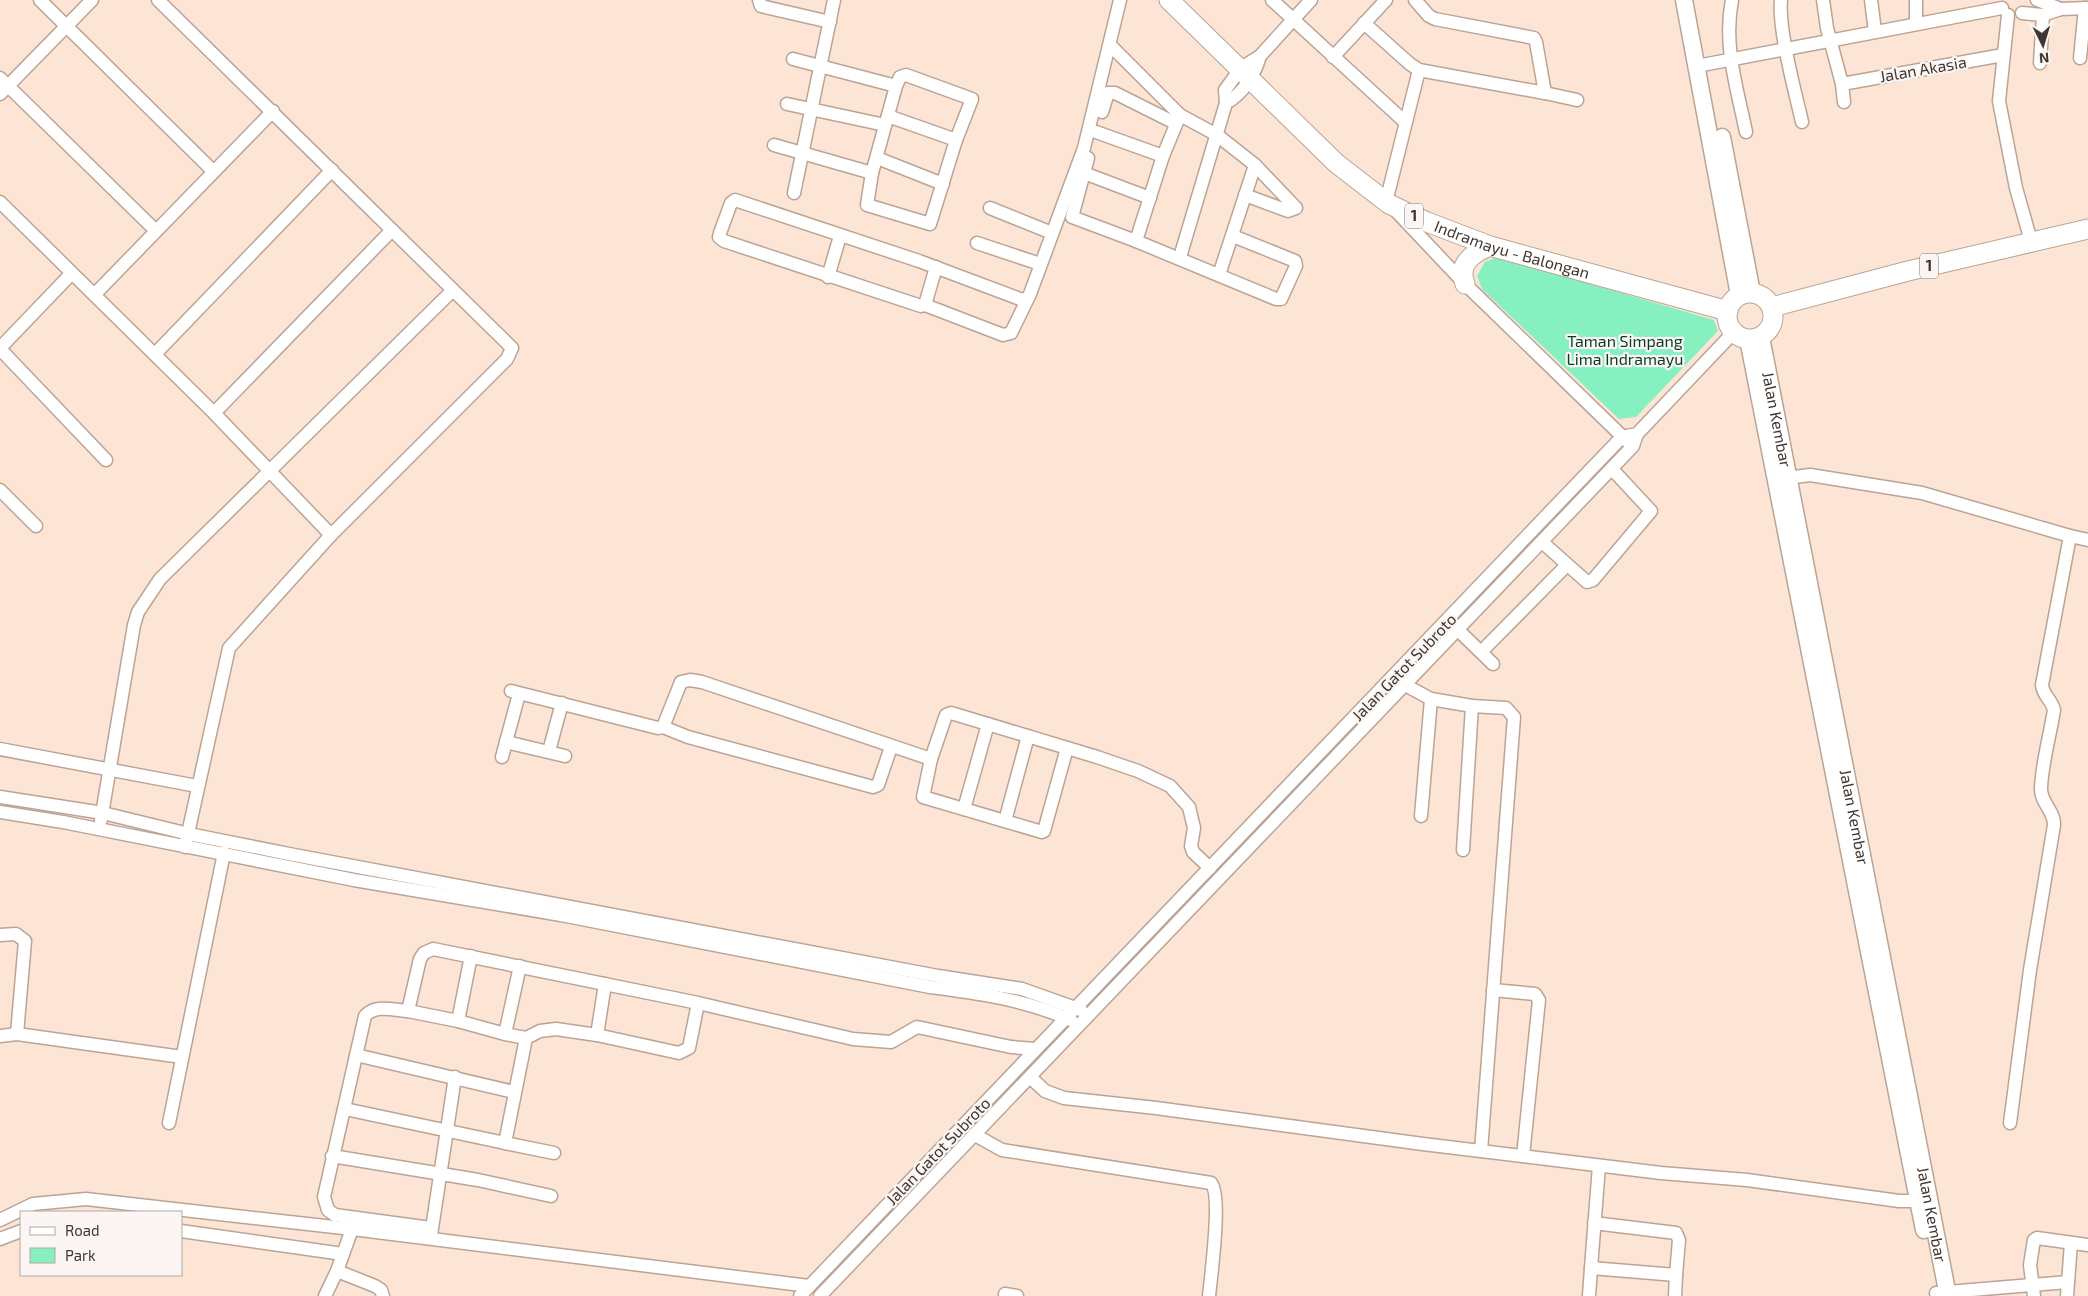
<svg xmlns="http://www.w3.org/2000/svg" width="2088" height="1296" viewBox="0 0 2088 1296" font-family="'Exo 2',sans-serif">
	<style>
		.green { fill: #87f0c1 }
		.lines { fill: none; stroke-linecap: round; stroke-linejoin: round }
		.minor-casing { stroke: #bba495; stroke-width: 15 }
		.major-casing { stroke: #bba495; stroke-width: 19 }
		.highway-casing { stroke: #bba495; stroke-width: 21 }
		.minor { stroke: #fff; stroke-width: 12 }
		.major { stroke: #fff; stroke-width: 16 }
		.highway { stroke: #fff; stroke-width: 19 }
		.labels { text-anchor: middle; stroke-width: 4.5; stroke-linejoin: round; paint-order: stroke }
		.shield { fill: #fbf6f3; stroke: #78706a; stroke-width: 1 }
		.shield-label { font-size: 15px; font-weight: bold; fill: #403630 }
		.street-label { font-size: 16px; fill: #403630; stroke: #fbf6f3 }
		.park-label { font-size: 16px; fill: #063b28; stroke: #fbf6f3 }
	</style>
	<rect width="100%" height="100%" fill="#fde5d5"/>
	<!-- green -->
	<path class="green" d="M 1497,257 L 1714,320 L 1718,331 L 1636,417 L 1619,419 L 1482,289 L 1477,276 L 1485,262 Z"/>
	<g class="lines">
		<defs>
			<g id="minor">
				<path d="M 40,0 L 213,171"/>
				<path d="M 158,0 L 512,348 L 507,359 L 331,535 L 229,648 L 185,847"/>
				<path d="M 759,0 L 761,6 L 830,22"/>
				<path d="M 1272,0 L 1405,122"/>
				<path d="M 1415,0 L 1429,16 L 1435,19 L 1534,38 L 1536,42 L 1545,93 L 1577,100"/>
				<path d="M 1732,0 C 1723,45 1737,88 1746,132"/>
				<path d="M 1781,0 C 1778,29 1795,91 1802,122"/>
				<path d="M 1823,0 L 1827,28 L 1842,84 L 1844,102"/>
				<path d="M 1871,0 L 1875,31"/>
				<path d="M 2037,0 L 2061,9"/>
				<path d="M 2022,13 L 2043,15 L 2061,9 L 2088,8"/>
				<path d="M 2008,15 L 1999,101 L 2016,188 L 2031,241"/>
				<path d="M 1364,23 L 1410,64 L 1419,70 L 1545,93"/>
				<path d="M 1916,24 L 1916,0"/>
				<path d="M 1110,45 L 1180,115"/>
				<path d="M 1333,57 L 1386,0"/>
				<path d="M 2080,58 L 2085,8"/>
				<path d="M 793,59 L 896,86"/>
				<path d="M 2040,63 L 2043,15"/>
				<path d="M 1697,66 L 2002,8"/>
				<path d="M 906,75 L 972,99 L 956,140 L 930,224 L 867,205 L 872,173 L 896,86 L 900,77 Z"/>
				<path d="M 0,78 L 155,230"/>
				<path d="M 1842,84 L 2003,55"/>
				<path d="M 0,94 L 92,0"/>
				<path d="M 1226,103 C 1243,94 1255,74 1260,56"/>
				<path d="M 787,104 L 885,125"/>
				<path d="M 1102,112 L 1108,93 L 1115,93 L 1175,123"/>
				<path d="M 888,116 L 956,140"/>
				<path d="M 1096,132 L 1163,156"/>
				<path d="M 774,145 L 872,173"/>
				<path d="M 877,158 L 943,184"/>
				<path d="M 1088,158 L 1072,217 L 1136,241"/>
				<path d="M 1084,173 L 1150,198"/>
				<path d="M 794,193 L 834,0"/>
				<path d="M 1245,195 L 1288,211 L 1296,208 L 1255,165"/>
				<path d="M 0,202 L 214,413 L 331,535"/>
				<path d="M 1386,202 L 1419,70"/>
				<path d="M 990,208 L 1052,233"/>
				<path d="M 1396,211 L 1465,284 L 1628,442"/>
				<path d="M 977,243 L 1040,264"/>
				<path d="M 1180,257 L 1220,123 L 1226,103 L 1225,90 L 1241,68 L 1260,56 L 1311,0"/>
				<path d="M 1219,275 L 1255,165 L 1217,135 L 1180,115 L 1163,156 L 1136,241 L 1276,299 L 1281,299 L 1296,266 L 1295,261 L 1233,236"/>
				<path d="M 828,277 L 840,236"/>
				<path d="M 95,294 L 273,111"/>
				<path d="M 1027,300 L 1020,299 L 919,261 L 735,200 L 731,203 L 720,233 L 719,237 L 724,241 L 921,306 L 925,305 L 1003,335 L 1011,333 L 1030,294 L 1084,148 L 1120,0"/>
				<path d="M 925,305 L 936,267"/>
				<path d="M 0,348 L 71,274"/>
				<path d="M 0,349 L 106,460"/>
				<path d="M 155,354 L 332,170"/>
				<path d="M 214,413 L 392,230"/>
				<path d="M 1779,479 L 1810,475 L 1922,493 L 2070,536 L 2042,685 C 2043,696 2052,700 2054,710 C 2050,736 2042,762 2041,788 C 2040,802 2055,812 2054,825 L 2030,970 L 2010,1123"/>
				<path d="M 0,490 L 36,526"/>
				<path d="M 2070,536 L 2088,540"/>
				<path d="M 1542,542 L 1587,582 L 1593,580 L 1651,511 L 1612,469"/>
				<path d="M 1458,630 L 1493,664"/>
				<path d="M 1481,652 L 1566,566"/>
				<path d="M 1405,685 L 1431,699 L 1472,706 L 1506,708 L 1514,717 L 1481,1151"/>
				<path d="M 511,691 L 658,728 L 663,727 L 681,682 L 690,680 L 702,682 L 931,759 L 946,715 L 951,713 L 1097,757 L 1138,771 L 1170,786 L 1189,807 L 1194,828 L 1191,846 L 1193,852 L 1210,868"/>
				<path d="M 663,727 L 688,737 L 873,787 L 878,785 L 891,747"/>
				<path d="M 506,742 L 565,756"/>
				<path d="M 0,749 L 197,786"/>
				<path d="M 549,751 L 562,703"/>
				<path d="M 502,757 L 519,694"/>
				<path d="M 931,759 L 923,797 L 1042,832 L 1044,831 L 1067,748"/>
				<path d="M 0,797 L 103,813 L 189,834 L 289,854 L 938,976 L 1022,989 L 1081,1010"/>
				<path d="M 964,809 L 988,724"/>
				<path d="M 0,812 L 63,822 L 354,880 L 561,915 L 930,987 C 979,993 1026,1000 1071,1020"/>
				<path d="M 1421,816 L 1431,699"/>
				<path d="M 101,820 L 134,625 L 138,612 L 160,579 L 453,290"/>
				<path d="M 1005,821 L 1028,736"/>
				<path d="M 1463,850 L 1472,706"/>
				<path d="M 0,935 L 16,934 L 25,941 L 17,1034"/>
				<path d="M 471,956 L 458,1021 L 505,1034"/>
				<path d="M 520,966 L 505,1034 L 526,1038 L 540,1031 L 556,1029 L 597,1035"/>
				<path d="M 605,984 L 597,1035 L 679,1053 L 689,1048 L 698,1003"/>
				<path d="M 1493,990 L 1535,994 L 1539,1000 L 1523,1156"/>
				<path d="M 408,1011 L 458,1021"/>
				<path d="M 0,1036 L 17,1034 L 182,1057"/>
				<path d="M 356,1055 L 514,1092"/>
				<path d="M 1030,1077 L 1045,1091 L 1064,1098 L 1156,1108 L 1423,1144 L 1661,1173 L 1747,1180 L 1899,1201 L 1918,1201"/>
				<path d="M 345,1109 L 505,1143 L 526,1038"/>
				<path d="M 169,1123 L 224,853"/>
				<path d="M 975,1135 L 1002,1150 L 1211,1183 C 1222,1195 1211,1276 1209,1296"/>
				<path d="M 505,1143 L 554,1153"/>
				<path d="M 332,1156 L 478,1180 L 551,1196"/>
				<path d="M 0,1220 L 33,1204 L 86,1199 L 352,1229 L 809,1286"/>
				<path d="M 1594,1223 L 1676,1233 L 1679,1240 L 1676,1275 L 1591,1268 L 1599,1166"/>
				<path d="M 431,1228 L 335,1215 L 328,1210 L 324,1197 L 365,1016 C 375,1004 394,1010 408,1011 L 420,959 L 424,953 L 433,949 L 698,1003 L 853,1039 L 891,1042 L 917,1027 L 1011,1047 L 1035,1049"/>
				<path d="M 181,1231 L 343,1254"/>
				<path d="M 431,1235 L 455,1077"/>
				<path d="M 0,1239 L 21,1231"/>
				<path d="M 337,1271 L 375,1286 L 381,1290 L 383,1296"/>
				<path d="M 1936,1293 L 2068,1282"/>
				<path d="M 1005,1294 L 1017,1296"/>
				<path d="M 325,1296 L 337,1271 L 352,1229"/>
				<path d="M 800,1296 L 1549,513 L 1622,437 L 1637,434 L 1734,332"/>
				<path d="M 820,1296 L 1633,446 L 1637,434"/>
				<path d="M 1589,1296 L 1591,1268"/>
				<path d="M 1675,1296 L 1676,1275"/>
				<path d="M 2034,1296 L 2030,1265 L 2034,1240 L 2037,1238 L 2088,1245"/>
				<path d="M 2067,1296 L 2071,1243"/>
			</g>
			<g id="major">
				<path d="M 1684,0 L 1739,295"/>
				<path d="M 1722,137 L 1752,293"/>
				<path id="s1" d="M 1761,337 L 1948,1296"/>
				<path d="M 1748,339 L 1924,1230"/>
			</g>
			<g id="highway">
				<path id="s2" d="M 1169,0 L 1336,163 L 1389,204 L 1427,222 L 1490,246 L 1728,311"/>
				<path d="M 1465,284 C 1457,263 1473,253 1490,246"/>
				<circle cx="1750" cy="316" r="23"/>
				<path d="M 1772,307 L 1908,271 L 2088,229"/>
			</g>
		</defs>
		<!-- minor casing -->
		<use href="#minor" class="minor-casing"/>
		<!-- major casing -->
		<use href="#major" class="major-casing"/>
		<!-- highway casing -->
		<use href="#highway" class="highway-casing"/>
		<!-- minor -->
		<use href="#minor" class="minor"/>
		<!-- major -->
		<use href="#major" class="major"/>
		<!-- highway -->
		<use href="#highway" class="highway"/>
	</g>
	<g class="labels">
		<!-- shield labels -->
		<g class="shield">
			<rect x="1405" y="203.5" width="18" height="25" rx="4"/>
			<rect x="1920" y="253.5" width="18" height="25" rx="4"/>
		</g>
		<g class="shield-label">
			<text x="1414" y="221">1</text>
			<text x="1929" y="271">1</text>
		</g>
		<!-- street labels -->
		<g class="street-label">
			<text transform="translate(1923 69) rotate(-10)" y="6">Jalan Akasia</text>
			<text dy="6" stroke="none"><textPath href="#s2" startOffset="432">Indramayu - Balongan</textPath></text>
			<text dy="6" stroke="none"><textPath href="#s1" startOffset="84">Jalan Kembar</textPath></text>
			<text transform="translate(1404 667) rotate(-46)" y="6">Jalan Gatot Subroto</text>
			<text dy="6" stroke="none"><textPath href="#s1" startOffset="489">Jalan Kembar</textPath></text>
			<text transform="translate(938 1151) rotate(-46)" y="6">Jalan Gatot Subroto</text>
			<text dy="6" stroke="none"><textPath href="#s1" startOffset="894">Jalan Kembar</textPath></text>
		</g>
		<!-- park labels -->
		<g class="park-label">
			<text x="1625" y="347">Taman Simpang<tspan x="1625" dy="18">Lima Indramayu</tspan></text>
		</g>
	</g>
	<!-- legend -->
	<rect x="20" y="1211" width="162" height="65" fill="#fbf6f3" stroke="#b0a9a5"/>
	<rect x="30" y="1227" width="25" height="8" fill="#ffffff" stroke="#b0a9a5"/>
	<text x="65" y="1236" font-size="15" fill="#403630">Road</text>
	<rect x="30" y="1248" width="25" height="15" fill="#87f0c1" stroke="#b0a9a5"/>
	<text x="65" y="1261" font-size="15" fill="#403630">Park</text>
	<!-- north arrow -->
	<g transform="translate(2043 45) rotate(175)" stroke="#fbf6f3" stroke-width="4" paint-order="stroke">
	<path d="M0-4L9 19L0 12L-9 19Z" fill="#403630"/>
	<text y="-8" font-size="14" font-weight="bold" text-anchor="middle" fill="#403630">N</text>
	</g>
</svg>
